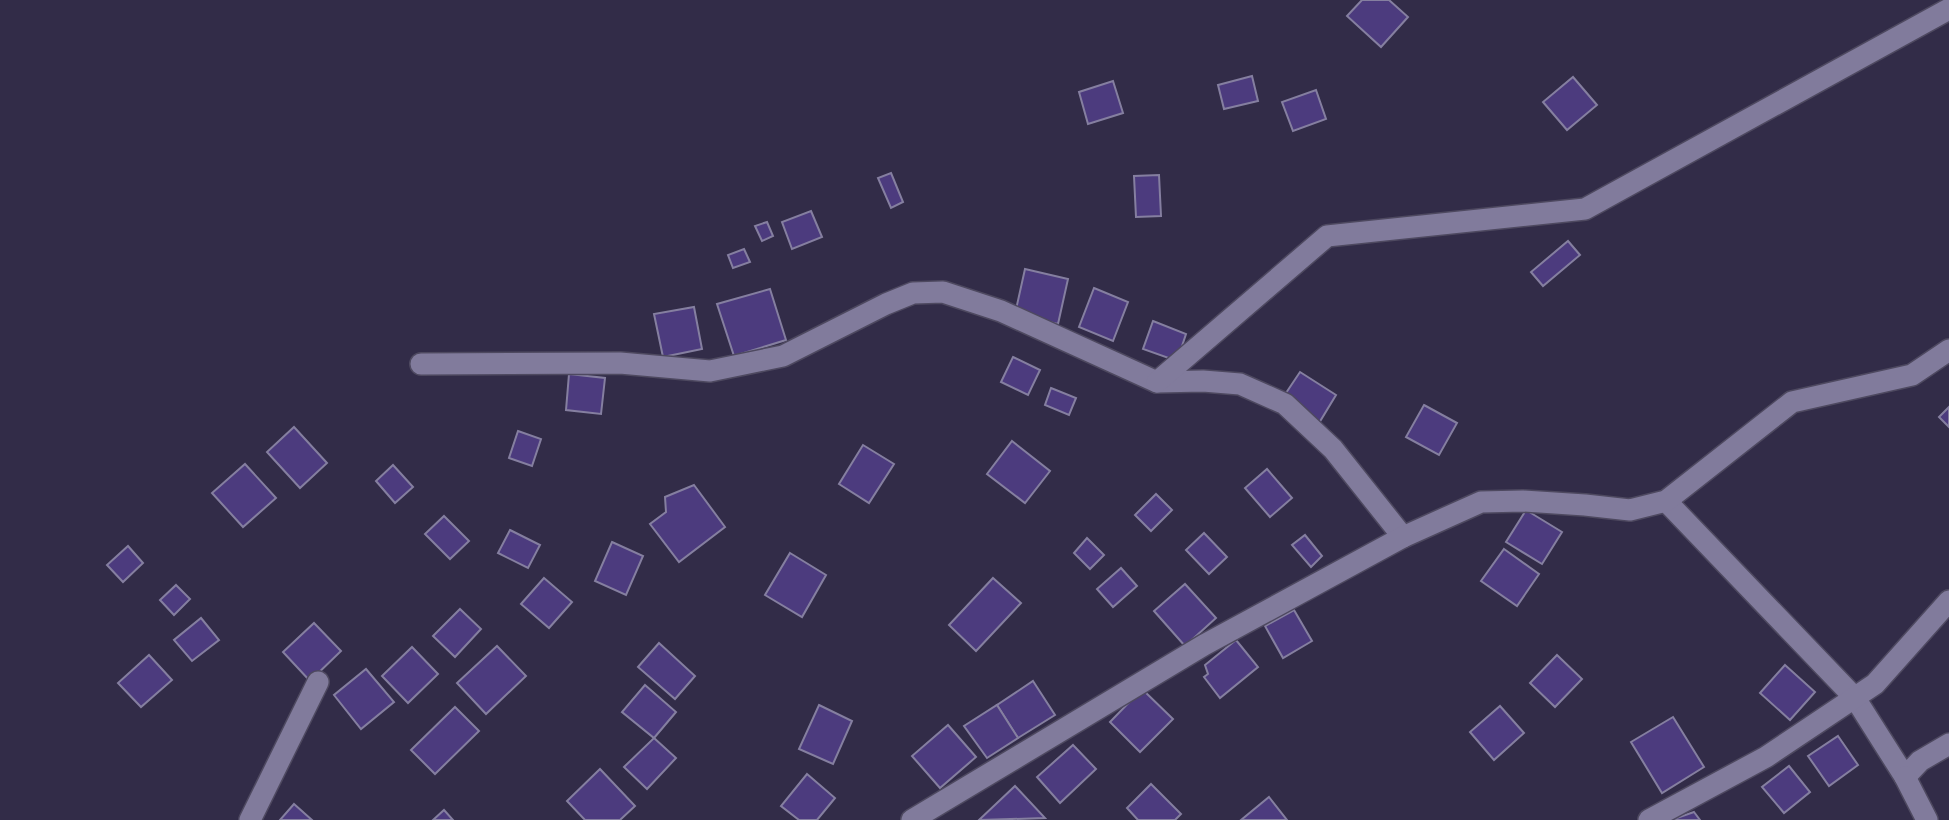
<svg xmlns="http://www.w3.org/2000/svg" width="1949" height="820" viewBox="0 0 1949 820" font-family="'Fira Sans Condensed',sans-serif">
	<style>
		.building { fill: #4c3b7e; stroke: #857fa0; stroke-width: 2 }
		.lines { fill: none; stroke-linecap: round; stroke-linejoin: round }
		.street-casing { stroke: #4e4960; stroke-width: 24 }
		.street { stroke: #817b9c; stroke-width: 21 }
	</style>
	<rect width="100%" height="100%" fill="#322c48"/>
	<!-- building -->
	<g class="building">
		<path d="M 1362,0 L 1389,0 L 1408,17 L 1381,47 L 1347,16 Z"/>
		<path d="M 1252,76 L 1258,101 L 1224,109 L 1218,85 Z"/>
		<path d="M 1573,77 L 1597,105 L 1567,130 L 1543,102 Z"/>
		<path d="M 1113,81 L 1123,113 L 1088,124 L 1079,92 Z"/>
		<path d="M 1316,90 L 1326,119 L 1293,131 L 1282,102 Z"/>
		<path d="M 891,173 L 903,202 L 891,208 L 878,178 Z"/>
		<path d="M 1159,175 L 1161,216 L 1136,217 L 1134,176 Z"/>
		<path d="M 811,211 L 822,237 L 792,249 L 782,222 Z"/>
		<path d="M 767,222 L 773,236 L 762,241 L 755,226 Z"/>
		<path d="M 1568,241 L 1580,255 L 1543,286 L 1531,272 Z"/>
		<path d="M 744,249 L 750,262 L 733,268 L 728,255 Z"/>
		<path d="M 1025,269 L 1068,279 L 1058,324 L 1015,314 Z"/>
		<path d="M 1094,288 L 1128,302 L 1113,341 L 1079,327 Z"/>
		<path d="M 770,289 L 786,340 L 734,356 L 717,304 Z"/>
		<path d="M 694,307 L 702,349 L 663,357 L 654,314 Z"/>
		<path d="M 1153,321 L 1186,334 L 1177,361 L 1143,349 Z"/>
		<path d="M 1013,357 L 1040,370 L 1028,395 L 1001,382 Z"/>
		<path d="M 1300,372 L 1336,395 L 1319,423 L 1282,399 Z"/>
		<path d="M 569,374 L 605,378 L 601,414 L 566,410 Z"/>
		<path d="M 1051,388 L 1076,398 L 1069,415 L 1045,405 Z"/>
		<path d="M 1424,405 L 1457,423 L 1439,455 L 1406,437 Z"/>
		<path d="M 1949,407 L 1949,427 L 1939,417 Z"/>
		<path d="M 294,427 L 327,463 L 300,488 L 267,452 Z"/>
		<path d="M 518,431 L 541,439 L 532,466 L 509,458 Z"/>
		<path d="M 1012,441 L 1050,471 L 1025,503 L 987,474 Z"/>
		<path d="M 863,445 L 894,464 L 869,503 L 839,484 Z"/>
		<path d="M 245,464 L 276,498 L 243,527 L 212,493 Z"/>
		<path d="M 393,465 L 413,487 L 395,503 L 376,481 Z"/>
		<path d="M 1267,469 L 1292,498 L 1270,517 L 1245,488 Z"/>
		<path d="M 694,485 L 725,527 L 679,562 L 650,524 L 666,512 L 665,497 Z"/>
		<path d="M 1156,494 L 1172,510 L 1151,531 L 1135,515 Z"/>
		<path d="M 1526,510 L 1562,532 L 1542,564 L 1506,542 Z"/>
		<path d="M 444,516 L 469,541 L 450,559 L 425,534 Z"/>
		<path d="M 510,530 L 540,545 L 528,568 L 498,553 Z"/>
		<path d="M 1204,533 L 1227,557 L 1209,574 L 1186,550 Z"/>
		<path d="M 1305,535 L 1322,556 L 1311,567 L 1292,545 Z"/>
		<path d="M 1087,538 L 1104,555 L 1090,569 L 1074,553 Z"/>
		<path d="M 612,542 L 643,556 L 626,595 L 595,581 Z"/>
		<path d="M 128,546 L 143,563 L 123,582 L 107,565 Z"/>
		<path d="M 1504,549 L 1539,574 L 1517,606 L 1481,581 Z"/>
		<path d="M 790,553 L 826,575 L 802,617 L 765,595 Z"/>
		<path d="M 1121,568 L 1137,586 L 1113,607 L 1097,589 Z"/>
		<path d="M 544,578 L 572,602 L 549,628 L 521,604 Z"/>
		<path d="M 993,578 L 1021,603 L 976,651 L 949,625 Z"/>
		<path d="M 1185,584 L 1216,618 L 1185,646 L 1154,611 Z"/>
		<path d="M 176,585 L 190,599 L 174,615 L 160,600 Z"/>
		<path d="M 460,609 L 481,629 L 455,657 L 433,636 Z"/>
		<path d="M 1294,610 L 1312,641 L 1283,658 L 1265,626 Z"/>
		<path d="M 201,618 L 219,640 L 192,661 L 174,640 Z"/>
		<path d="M 314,623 L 341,651 L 310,681 L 283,652 Z"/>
		<path d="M 1236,640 L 1258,667 L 1220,698 L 1204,677 L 1208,674 L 1205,665 Z"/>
		<path d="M 659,643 L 695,676 L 675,699 L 638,667 Z"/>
		<path d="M 497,646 L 526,676 L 486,714 L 457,683 Z"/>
		<path d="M 412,647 L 438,674 L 408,703 L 382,676 Z"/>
		<path d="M 149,655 L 172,680 L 141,707 L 118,683 Z"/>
		<path d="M 1557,655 L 1582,679 L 1555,707 L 1530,683 Z"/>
		<path d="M 1785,665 L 1815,692 L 1790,720 L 1760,693 Z"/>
		<path d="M 366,669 L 394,702 L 361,729 L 334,695 Z"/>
		<path d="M 1033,681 L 1055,715 L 1018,738 L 997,705 Z"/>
		<path d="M 645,685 L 676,712 L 654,738 L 622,712 Z"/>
		<path d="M 1142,689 L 1173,719 L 1140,752 L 1110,722 Z"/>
		<path d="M 819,705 L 852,721 L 833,764 L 799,749 Z"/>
		<path d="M 997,705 L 1018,738 L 987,758 L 964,726 Z"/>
		<path d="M 1500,706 L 1524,733 L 1494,760 L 1470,732 Z"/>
		<path d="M 455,707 L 479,731 L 435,774 L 411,750 Z"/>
		<path d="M 1673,717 L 1704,767 L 1662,793 L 1631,742 Z"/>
		<path d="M 948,725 L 976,757 L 940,788 L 912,756 Z"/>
		<path d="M 1838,736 L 1858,765 L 1829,786 L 1808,756 Z"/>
		<path d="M 654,738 L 676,758 L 647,789 L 624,767 Z"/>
		<path d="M 1073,745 L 1096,769 L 1060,803 L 1037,777 Z"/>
		<path d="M 1789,766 L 1810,792 L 1784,813 L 1762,787 Z"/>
		<path d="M 600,769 L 635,806 L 620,820 L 585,820 L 567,801 Z"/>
		<path d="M 807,774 L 835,798 L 817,820 L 799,820 L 781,806 Z"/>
		<path d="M 1151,784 L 1181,814 L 1175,820 L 1138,820 L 1127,808 Z"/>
		<path d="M 1015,786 L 1045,818 L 979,820 Z"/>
		<path d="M 1269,797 L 1287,820 L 1241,820 Z"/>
		<path d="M 294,804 L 312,820 L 280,820 Z"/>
		<path d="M 444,810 L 453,820 L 433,820 Z"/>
		<path d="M 1694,812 L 1700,820 L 1671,820 Z"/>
	</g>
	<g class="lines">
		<defs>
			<g id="street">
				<path d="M 421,364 L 620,363 L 710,371 L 783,356 L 886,304 L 913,293 L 943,292 L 1001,311 L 1157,382 L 1203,381 L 1240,384 L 1285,404 L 1333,449 L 1403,537"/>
				<path d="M 1157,382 L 1327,236 L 1585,209 L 1949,9"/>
				<path d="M 1666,501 L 1855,698 L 1905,777 L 1920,761 L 1949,744"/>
				<path d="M 1905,777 L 1927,820"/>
				<path d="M 250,820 L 318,682"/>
				<path d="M 912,820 L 1204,645 L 1403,537 L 1481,502 L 1523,501 L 1585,505 L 1630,510 L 1666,501 L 1792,402 L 1912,375 L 1949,350"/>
				<path d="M 1649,820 L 1766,757 L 1875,684 L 1949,601"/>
			</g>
		</defs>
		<!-- street casing -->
		<use href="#street" class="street-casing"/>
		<!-- street -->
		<use href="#street" class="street"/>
	</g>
</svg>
